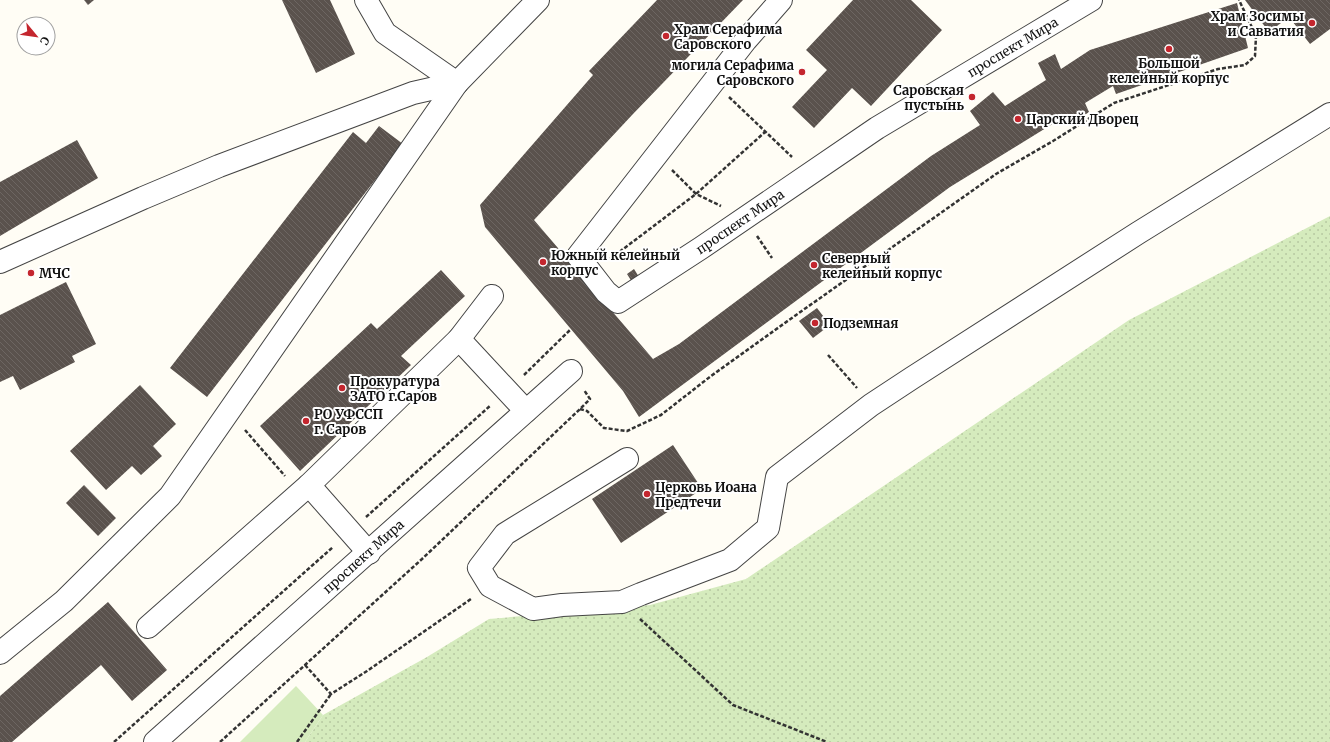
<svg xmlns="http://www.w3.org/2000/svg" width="1330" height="742" viewBox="0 0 1330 742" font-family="Merriweather,serif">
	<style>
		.grass { fill: url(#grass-dots) }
		.park { fill: #d5ebbd }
		.building { fill: url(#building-back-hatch) }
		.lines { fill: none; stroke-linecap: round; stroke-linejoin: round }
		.minor-casing { stroke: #444; stroke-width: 24 }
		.path { stroke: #333; stroke-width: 2.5; stroke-dasharray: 4 2; stroke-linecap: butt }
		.minor { stroke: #fff; stroke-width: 22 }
		.poi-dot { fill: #c4262e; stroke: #fff; stroke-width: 1.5 }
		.labels { text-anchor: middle; stroke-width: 4; stroke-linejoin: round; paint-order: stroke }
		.poi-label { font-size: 13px; font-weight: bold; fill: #111; stroke: #fff; text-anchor: start }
		.street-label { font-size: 13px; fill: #111; stroke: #fff }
	</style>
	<defs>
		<pattern id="grass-dots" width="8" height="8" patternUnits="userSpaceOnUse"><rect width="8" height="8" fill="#d5ebbd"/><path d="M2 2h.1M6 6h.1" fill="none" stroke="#b6c8a1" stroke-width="1.8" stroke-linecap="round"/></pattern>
		<pattern id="building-back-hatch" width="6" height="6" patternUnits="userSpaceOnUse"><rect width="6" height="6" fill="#5a524d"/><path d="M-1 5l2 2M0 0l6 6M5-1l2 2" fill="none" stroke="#6d6662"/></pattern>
	</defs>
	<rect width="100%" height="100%" fill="#fffdf5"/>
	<!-- grass -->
	<path class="grass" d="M 1330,216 L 1330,742 L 305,742 L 323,715 L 427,657 L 489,619 L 650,605 L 746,579 L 1129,320 Z"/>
	<!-- park -->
	<path class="park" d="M 296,686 L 323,715 L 305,742 L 240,742 Z"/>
	<!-- building -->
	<g class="building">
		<path d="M 84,0 L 94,0 L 88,5 Z"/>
		<path d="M 282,0 L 330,0 L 355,54 L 316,73 Z"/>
		<path d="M 657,0 L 743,0 L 633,114 L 534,220 L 653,359 L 679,344 L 931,156 L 980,125 L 970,111 L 993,92 L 1005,106 L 1046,80 L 1038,63 L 1055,54 L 1061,69 L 1090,50 L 1237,3 L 1248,48 L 1116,94 L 1113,86 L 1085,103 L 1089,112 L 1073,123 L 1067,115 L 950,187 L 639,417 L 623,391 L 485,227 L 480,205 L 593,75 L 589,71 Z"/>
		<path d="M 853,0 L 911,0 L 942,30 L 871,106 L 852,88 L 814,128 L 792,107 L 827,70 L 806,50 Z"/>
		<path d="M 1245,0 L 1330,0 L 1330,29 L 1310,44 L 1289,17 L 1269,32 Z"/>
		<path d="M 379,126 L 403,144 L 207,397 L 170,368 L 353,132 L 366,143 Z"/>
		<path d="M 77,140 L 98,178 L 0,236 L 0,182 Z"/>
		<path d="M 634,269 L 639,277 L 632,282 L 627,274 Z"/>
		<path d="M 441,270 L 465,296 L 401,356 L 411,365 L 300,471 L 260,426 L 371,323 L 377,329 Z"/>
		<path d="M 66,282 L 96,344 L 72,356 L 75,362 L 20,390 L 13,376 L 0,382 L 0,315 Z"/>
		<path d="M 817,308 L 830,325 L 813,338 L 799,321 Z"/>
		<path d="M 140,385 L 176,424 L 153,446 L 162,456 L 141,475 L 132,466 L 106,490 L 70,451 Z"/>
		<path d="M 673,445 L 702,489 L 621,543 L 592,499 Z"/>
		<path d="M 84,485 L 116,518 L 98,536 L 66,503 Z"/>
		<path d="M 108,602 L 167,670 L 132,701 L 101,665 L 12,742 L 0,742 L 0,696 Z"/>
	</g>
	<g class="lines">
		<defs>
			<g id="minor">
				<path d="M 366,0 L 385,33 L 457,83"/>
				<path id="s1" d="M 781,0 L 746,40 L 578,256 L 606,292 L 618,302 L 701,248 L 877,128 L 1091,0"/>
				<path d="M 0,262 L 143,198 L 219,166 L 413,93 L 457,83"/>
				<path d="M 459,339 L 526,411"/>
				<path d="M 627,459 L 505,534 L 479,568 L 490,586 L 533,609 L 562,605 L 622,602 L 641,594 L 730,560 L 768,528 L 777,477 L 871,405 L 912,378 L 1138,233 L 1330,114"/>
				<path d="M 309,485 L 369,553"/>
				<path d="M 148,627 L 309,485 L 459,339 L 492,296"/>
				<path d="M 0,653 L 64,601 L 170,496 L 457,83 L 538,0"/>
				<path id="s2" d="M 155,742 L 571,371"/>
			</g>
		</defs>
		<!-- minor casing -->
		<use href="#minor" class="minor-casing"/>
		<!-- path -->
		<g class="path">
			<path d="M 729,97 L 792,157"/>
			<path d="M 672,170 L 696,194 L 721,206"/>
			<path d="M 757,236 L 772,258"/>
			<path d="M 610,259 L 696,194 L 765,132"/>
			<path d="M 828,355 L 857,388"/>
			<path d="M 524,375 L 571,329"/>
			<path d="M 580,409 L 587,411 L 604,428 L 627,431 L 661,415 L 711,376 L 789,320 L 996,174 L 1053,141 L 1114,103 L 1218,69 L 1245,65 L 1255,56 L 1256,36 L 1239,0"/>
			<path d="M 245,430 L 285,476"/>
			<path d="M 366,517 L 491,405"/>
			<path d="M 640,619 L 733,705 L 827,742"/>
			<path d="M 305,665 L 331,694 L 367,671 L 471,599"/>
			<path d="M 114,742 L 333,547"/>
			<path d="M 220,742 L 422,559 L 580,409 L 590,399 L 584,390"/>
			<path d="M 297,742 L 331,694"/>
		</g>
		<!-- minor -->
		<use href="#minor" class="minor"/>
	</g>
	<!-- markers -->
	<g class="poi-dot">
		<circle cx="1312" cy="23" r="4"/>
		<circle cx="666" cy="36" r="4"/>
		<circle cx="1169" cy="49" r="4"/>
		<circle cx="802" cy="72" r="4"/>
		<circle cx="972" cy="97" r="4"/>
		<circle cx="1018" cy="119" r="4"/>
		<circle cx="543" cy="262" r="4"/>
		<circle cx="814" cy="265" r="4"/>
		<circle cx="31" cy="273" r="4"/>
		<circle cx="815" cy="323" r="4"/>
		<circle cx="342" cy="388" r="4"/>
		<circle cx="306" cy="421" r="4"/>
		<circle cx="647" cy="494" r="4"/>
	</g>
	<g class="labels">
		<!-- poi labels -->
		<g class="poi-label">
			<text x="1304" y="21" text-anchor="end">Храм Зосимы<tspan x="1304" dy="15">и Савватия</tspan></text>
			<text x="674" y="34">Храм Серафима<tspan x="674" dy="15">Саровского</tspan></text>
			<text x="1169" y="68" text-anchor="middle">Большой<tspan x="1169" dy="15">келейный корпус</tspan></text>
			<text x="794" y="70" text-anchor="end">могила Серафима<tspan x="794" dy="15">Саровского</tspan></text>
			<text x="964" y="95" text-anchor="end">Саровская<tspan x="964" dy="15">пустынь</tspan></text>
			<text x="1026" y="124">Царский Дворец</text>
			<text x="551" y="260">Южный келейный<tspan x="551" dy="15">корпус</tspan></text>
			<text x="822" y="263">Северный<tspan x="822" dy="15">келейный корпус</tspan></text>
			<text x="39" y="278">МЧС</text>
			<text x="823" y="328">Подземная</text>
			<text x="350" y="386">Прокуратура<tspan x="350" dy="15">ЗАТО г.Саров</tspan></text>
			<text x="314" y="419">РО УФССП<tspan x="314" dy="15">г. Саров</tspan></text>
			<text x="655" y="492">Церковь Иоана<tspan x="655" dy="15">Предтечи</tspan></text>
		</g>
		<!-- street labels -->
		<g class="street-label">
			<text dy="5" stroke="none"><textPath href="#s1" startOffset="858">проспект Мира</textPath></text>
			<text dy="5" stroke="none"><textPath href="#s1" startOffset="534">проспект Мира</textPath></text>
			<text dy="5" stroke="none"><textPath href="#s2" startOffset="279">проспект Мира</textPath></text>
		</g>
	</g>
	<!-- north arrow -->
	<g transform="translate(36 36) rotate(119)"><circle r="19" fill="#ffffff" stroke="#a0a0a0"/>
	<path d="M0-3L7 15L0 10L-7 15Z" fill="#c4262e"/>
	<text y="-6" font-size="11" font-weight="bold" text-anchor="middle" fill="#111111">С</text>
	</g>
</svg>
